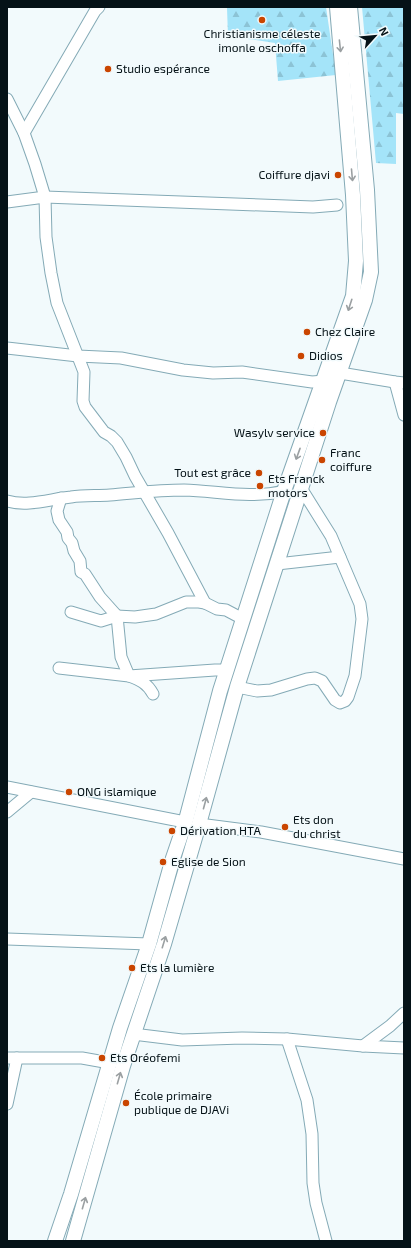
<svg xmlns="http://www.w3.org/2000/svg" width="411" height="1248" viewBox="0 0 411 1248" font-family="'Exo 2',sans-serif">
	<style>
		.forest { fill: url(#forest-firs) }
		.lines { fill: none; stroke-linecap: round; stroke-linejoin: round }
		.minor-casing { stroke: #84aab6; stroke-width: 13 }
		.major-casing { stroke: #84aab6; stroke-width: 16 }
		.minor { stroke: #fff; stroke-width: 11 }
		.major { stroke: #fff; stroke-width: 14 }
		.oneway { stroke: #9ba0a2 }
		.poi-dot { fill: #ca4500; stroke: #f2fafc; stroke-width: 1.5 }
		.labels { text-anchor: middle; stroke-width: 3; stroke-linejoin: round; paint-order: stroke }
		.poi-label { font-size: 12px; fill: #051217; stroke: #f2fafc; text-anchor: start }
	</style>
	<defs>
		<pattern id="forest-firs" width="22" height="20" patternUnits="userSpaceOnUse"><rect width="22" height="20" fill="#a4e4f9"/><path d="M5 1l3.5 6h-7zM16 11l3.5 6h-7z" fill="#8cc3d5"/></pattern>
	</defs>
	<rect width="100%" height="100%" fill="#f2fafc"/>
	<!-- forest -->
	<g class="forest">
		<path d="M 219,7 L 326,7 L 336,75 L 278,81 L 275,43 L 228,36 L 227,8 Z"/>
		<path d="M 362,7 L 404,7 L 404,114 L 396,113 L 396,164 L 376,163 Z"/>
	</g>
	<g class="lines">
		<defs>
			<g id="minor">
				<path d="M 7,99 L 24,133 L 35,164 L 45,197 L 46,237 L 51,273 L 57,303 L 84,372 L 83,401 L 85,407 L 104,432 L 111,436 L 117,442 L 126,457 L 135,476 L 168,533 L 205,603 L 217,609 L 226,610 L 243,619"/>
				<path d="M 24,133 L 95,11 L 99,7"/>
				<path d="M 7,202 L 45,197 L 313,207 L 337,205"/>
				<path d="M 7,348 L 78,356 L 121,358 L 183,370 L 213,373 L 242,372 L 312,382 L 324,381"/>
				<path d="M 340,373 L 395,382 L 404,383"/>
				<path d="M 395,382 L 404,415"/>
				<path d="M 61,498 L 57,511 L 59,520 L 67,532 L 68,538 L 72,543 L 74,551 L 80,561 L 81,572 L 85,574 L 100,597 L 117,616 L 121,657 L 129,676 C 140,680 147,683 153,694"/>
				<path d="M 7,501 C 28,507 50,499 71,497 C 84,495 97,496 110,495 C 135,493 159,490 184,490 C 218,491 251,499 284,491"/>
				<path d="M 277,564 L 340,557"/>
				<path d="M 71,612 L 101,621 L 117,616 L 135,617 L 156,614 L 186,602 L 199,602 L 205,603"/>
				<path d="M 59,668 L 129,676 L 215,670 L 227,670"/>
				<path d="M 237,687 L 257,691 L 271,690 L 307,679 L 315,678 L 322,681 L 335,700 L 340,703 L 345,701 L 348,697 L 355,676 L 362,619 L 360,604 L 331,536 L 301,488"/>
				<path d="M 7,787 L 185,822"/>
				<path d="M 7,812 L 31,792"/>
				<path d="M 199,824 L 261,832 L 404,859"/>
				<path d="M 7,939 L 149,944"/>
				<path d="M 133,1034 L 182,1040 L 242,1038 L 287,1039 L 363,1046 L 404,1048"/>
				<path d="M 287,1039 L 307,1100 L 312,1134 L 313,1183 L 316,1203 L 326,1241"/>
				<path d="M 363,1046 L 390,1026 L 404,1013"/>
				<path d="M 7,1058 L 82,1058 L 110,1063"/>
				<path d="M 7,1104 L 17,1058"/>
			</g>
			<g id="major">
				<path d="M 55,1241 L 71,1194 L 120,1028 L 149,944 L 173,858 L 186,820 L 220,691 L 284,491 L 353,296 L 356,261 L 353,195 L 337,7"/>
				<path d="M 73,1241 L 123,1066 L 164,944 L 199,824 L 237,687 L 329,402 L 365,300 L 371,272 L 367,190 L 350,7"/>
			</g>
		</defs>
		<!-- minor casing -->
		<use href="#minor" class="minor-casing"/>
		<!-- major casing -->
		<use href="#major" class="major-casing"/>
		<!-- minor -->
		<use href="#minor" class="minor"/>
		<!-- major -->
		<use href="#major" class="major"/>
	</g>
	<!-- one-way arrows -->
	<defs><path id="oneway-shaft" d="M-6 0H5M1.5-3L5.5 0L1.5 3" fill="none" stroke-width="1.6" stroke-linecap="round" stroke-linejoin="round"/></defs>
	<g class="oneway">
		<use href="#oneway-shaft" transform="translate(340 46) rotate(84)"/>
		<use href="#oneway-shaft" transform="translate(352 175) rotate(85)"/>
		<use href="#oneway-shaft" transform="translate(350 305) rotate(108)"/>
		<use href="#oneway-shaft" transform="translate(298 454) rotate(110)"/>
		<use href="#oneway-shaft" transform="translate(205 803) rotate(-75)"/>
		<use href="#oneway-shaft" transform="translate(164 942) rotate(-73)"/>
		<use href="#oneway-shaft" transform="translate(119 1078) rotate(-74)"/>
		<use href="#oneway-shaft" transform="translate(84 1203) rotate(-74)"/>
	</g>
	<!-- markers -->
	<g class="poi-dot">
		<circle cx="262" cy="20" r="4"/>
		<circle cx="108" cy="69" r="4"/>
		<circle cx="338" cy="175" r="4"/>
		<circle cx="307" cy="332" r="4"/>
		<circle cx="301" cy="356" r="4"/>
		<circle cx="323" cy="433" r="4"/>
		<circle cx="322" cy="460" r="4"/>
		<circle cx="259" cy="473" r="4"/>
		<circle cx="260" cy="486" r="4"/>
		<circle cx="69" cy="792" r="4"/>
		<circle cx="285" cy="827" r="4"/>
		<circle cx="172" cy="831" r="4"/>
		<circle cx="163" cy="862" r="4"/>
		<circle cx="132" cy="968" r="4"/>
		<circle cx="102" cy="1058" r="4"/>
		<circle cx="126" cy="1103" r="4"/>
	</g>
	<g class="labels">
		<!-- poi labels -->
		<g class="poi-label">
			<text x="262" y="38" text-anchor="middle">Christianisme céleste<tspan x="262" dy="14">imonle oschoffa</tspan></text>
			<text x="116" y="73">Studio espérance</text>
			<text x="330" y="179" text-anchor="end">Coiffure djavi</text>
			<text x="315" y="336">Chez Claire</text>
			<text x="309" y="360">Didios</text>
			<text x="315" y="437" text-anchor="end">Wasylv service</text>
			<text x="330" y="457">Franc<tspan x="330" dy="14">coiffure</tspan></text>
			<text x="251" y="477" text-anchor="end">Tout est grâce</text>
			<text x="268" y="483">Ets Franck<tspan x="268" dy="14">motors</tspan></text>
			<text x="77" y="796">ONG islamique</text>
			<text x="293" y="824">Ets don<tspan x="293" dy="14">du christ</tspan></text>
			<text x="180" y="835">Dérivation HTA</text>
			<text x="171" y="866">Eglise de Sion</text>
			<text x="140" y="972">Ets la lumière</text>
			<text x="110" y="1062">Ets Oréofemi</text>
			<text x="134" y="1100">École primaire<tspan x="134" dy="14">publique de DJAVi</tspan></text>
		</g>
	</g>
	<!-- border -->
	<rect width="411" height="1248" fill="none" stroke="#051217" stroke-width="16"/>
	<!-- north arrow -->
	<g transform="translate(375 36) rotate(63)" stroke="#f2fafc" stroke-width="3" paint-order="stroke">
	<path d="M0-3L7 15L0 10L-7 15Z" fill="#051217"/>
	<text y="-6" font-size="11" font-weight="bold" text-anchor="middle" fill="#051217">N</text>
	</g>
</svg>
